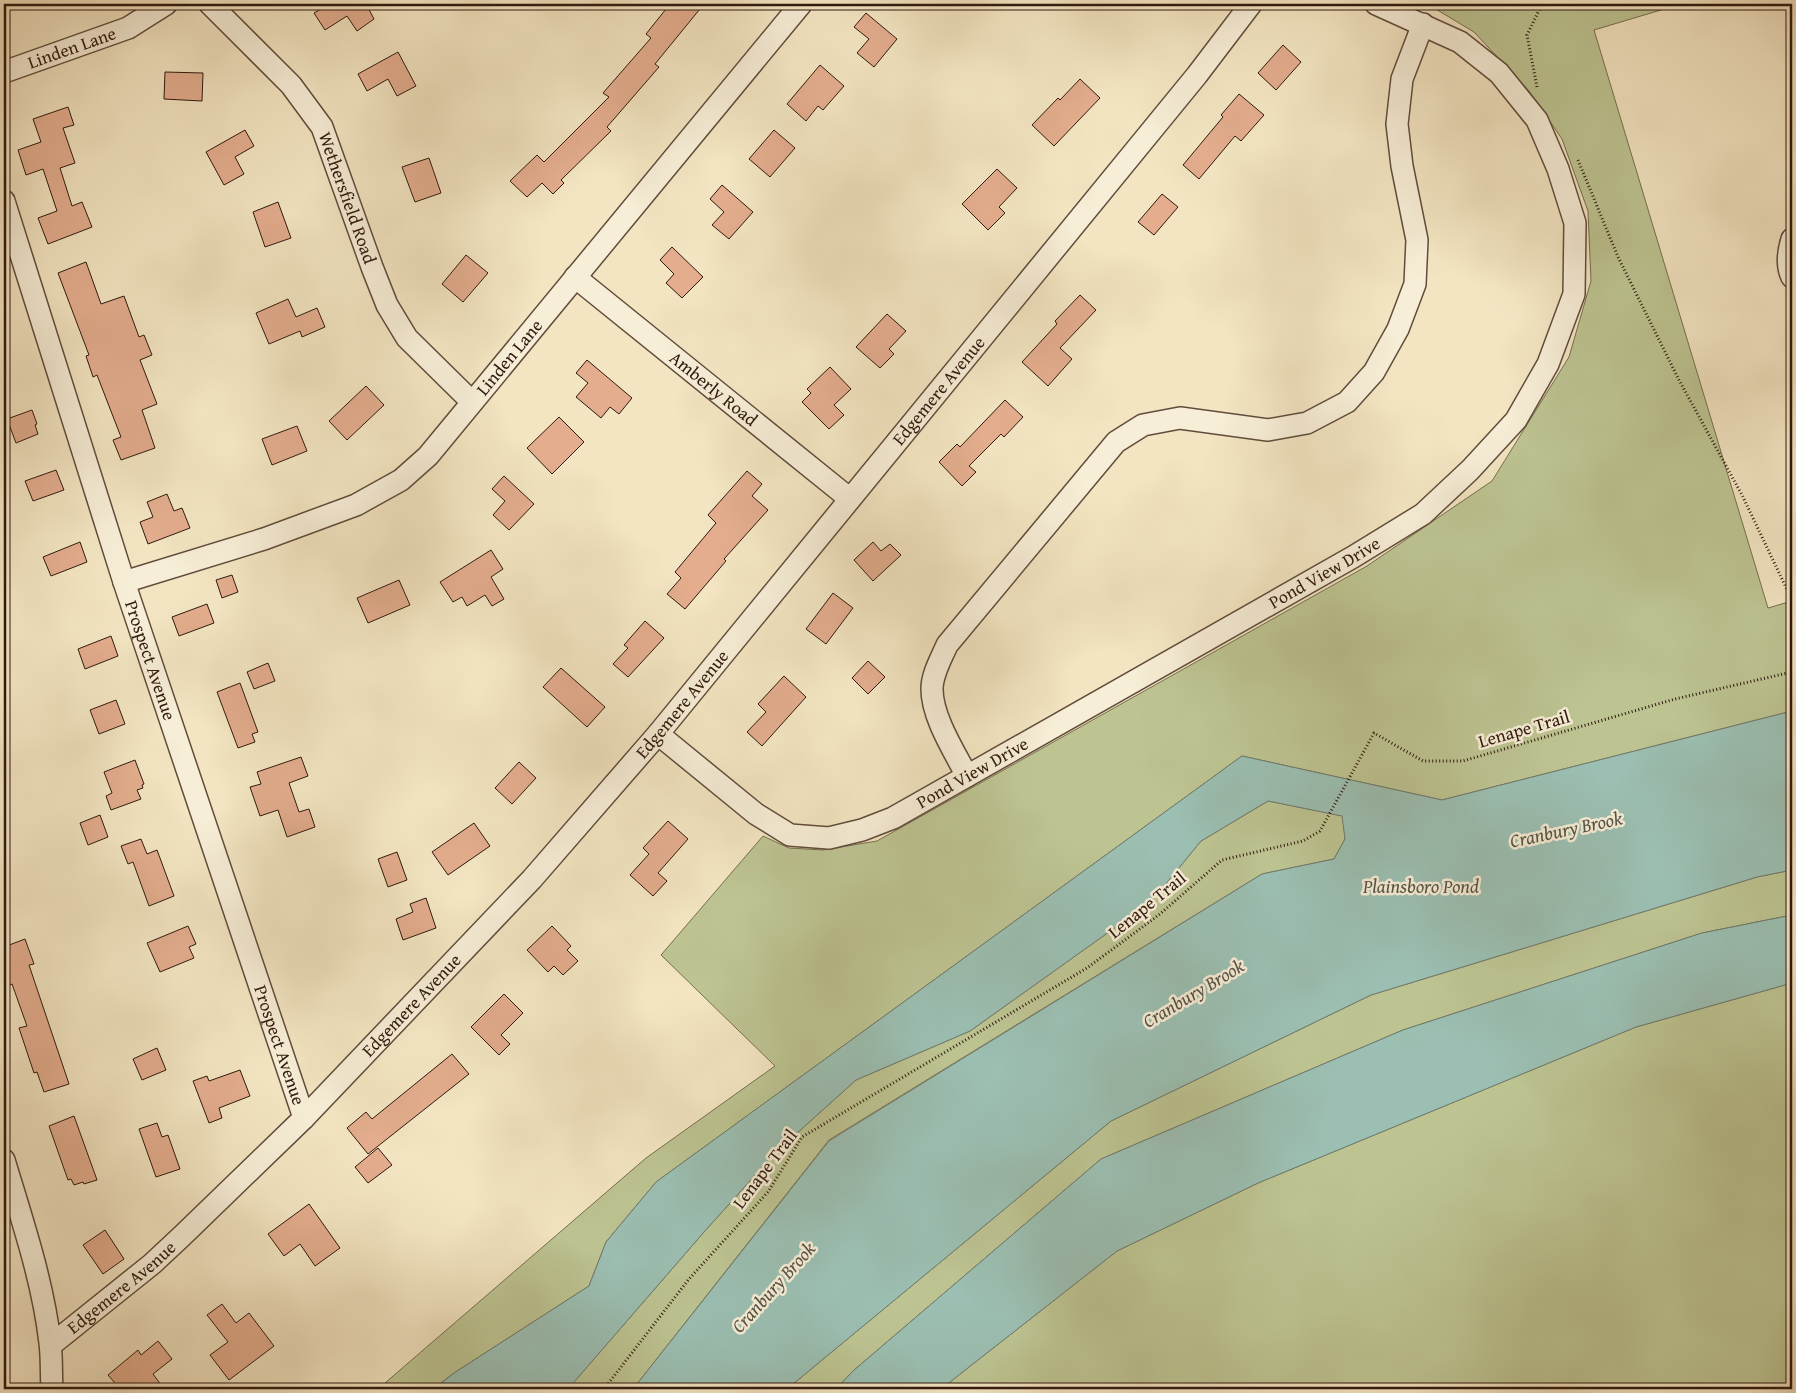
<svg xmlns="http://www.w3.org/2000/svg" width="1796" height="1393" viewBox="0 0 1796 1393" font-family="'Gentium Book Plus',serif">
	<style>
		.green { fill: #bdc492; stroke: #766e50 }
		.water { fill: #9bbfb2; stroke: #707d70 }
		.building { fill: #e3ad8e; stroke: #30190e }
		.lines { fill: none; stroke-linecap: round; stroke-linejoin: round }
		.street-casing { stroke: #614c3b; stroke-width: 24 }
		.path { stroke: #30190e; stroke-width: 3; stroke-dasharray: 1 2.5; stroke-linecap: butt }
		.street { stroke: #f7eed7; stroke-width: 21 }
		.labels { text-anchor: middle; stroke-width: 5; stroke-linejoin: round; paint-order: stroke }
		.street-label { font-size: 18px; fill: #30190e; stroke: #f7eed7 }
		.water-label { font-size: 19px; font-style: italic; fill: #555347; stroke: #f7eed7 }
	</style>
	<rect width="100%" height="100%" fill="#f3e5c2"/>
	<filter id="stains"><feTurbulence type="fractalNoise" baseFrequency=".004" numOctaves="4"/><feColorMatrix values="0 0 0 0 .2 0 0 0 0 .09 0 0 0 0 .02 0 0 0 .5 -.17"/></filter>
	<radialGradient id="worn" r=".72"><stop offset=".6" stop-color="#630" stop-opacity="0"/><stop offset="1" stop-color="#630" stop-opacity=".3"/></radialGradient>
	<!-- green -->
	<g class="green">
		<path d="M 1437,4 L 1681,4 L 1594,30 L 1768,608 L 1792,601 L 1792,711 L 1442,800 L 1242,756 L 656,1182 L 606,1242 L 589,1286 L 454,1373 L 433,1389 L 378,1389 L 646,1158 L 775,1066 L 661,955 L 763,836 L 789,848 L 823,850 L 877,841 L 1367,566 L 1492,481 L 1569,357 L 1591,281 L 1588,211 L 1562,139 L 1529,91 L 1474,32 L 1434,8 Z"/>
		<path d="M 1268,801 L 1343,816 L 1345,839 L 1334,859 L 1262,874 L 829,1140 L 633,1389 L 568,1389 L 704,1232 L 776,1152 L 856,1080 L 970,1031 L 1151,902 L 1201,841 Z"/>
		<path d="M 1792,870 L 1792,915 L 1702,933 L 1403,1030 L 1101,1159 L 853,1371 L 836,1389 L 787,1389 L 1111,1121 L 1371,995 L 1757,877 Z"/>
		<path d="M 1792,983 L 1792,1389 L 941,1389 L 1117,1251 L 1258,1183 L 1636,1027 Z"/>
	</g>
	<!-- water -->
	<g class="water">
		<path d="M 1792,711 L 1792,870 L 1757,877 L 1371,995 L 1111,1121 L 787,1389 L 633,1389 L 829,1141 L 1262,874 L 1334,859 L 1345,839 L 1342,816 L 1268,801 L 1201,841 L 1151,902 L 970,1031 L 856,1080 L 776,1152 L 704,1232 L 568,1389 L 434,1389 L 454,1373 L 589,1286 L 606,1242 L 656,1182 L 1242,756 L 1442,800 Z"/>
		<path d="M 1792,915 L 1792,983 L 1636,1027 L 1258,1183 L 1117,1251 L 941,1389 L 836,1389 L 853,1371 L 1101,1159 L 1403,1030 L 1702,933 Z"/>
	</g>
	<!-- building -->
	<g class="building">
		<path d="M 329,4 L 366,4 L 374,19 L 357,31 L 347,16 L 325,30 L 314,13 Z"/>
		<path d="M 670,4 L 704,4 L 655,64 L 659,67 L 607,127 L 611,131 L 561,180 L 564,183 L 553,194 L 542,183 L 527,197 L 510,181 L 537,155 L 544,162 L 609,97 L 603,93 L 651,38 L 646,34 Z"/>
		<path d="M 866,13 L 897,39 L 874,67 L 857,53 L 869,39 L 854,27 Z"/>
		<path d="M 1283,45 L 1301,62 L 1276,90 L 1258,73 Z"/>
		<path d="M 398,52 L 416,86 L 397,96 L 388,79 L 367,91 L 358,74 Z"/>
		<path d="M 820,65 L 844,86 L 823,110 L 818,106 L 806,121 L 787,104 Z"/>
		<path d="M 165,72 L 203,73 L 202,101 L 164,99 Z"/>
		<path d="M 1080,79 L 1100,98 L 1054,146 L 1032,125 L 1058,98 L 1060,100 Z"/>
		<path d="M 1239,94 L 1264,115 L 1241,141 L 1235,136 L 1199,179 L 1183,165 L 1223,117 L 1221,115 Z"/>
		<path d="M 68,107 L 74,125 L 63,128 L 75,163 L 60,168 L 72,206 L 82,202 L 92,227 L 48,244 L 38,218 L 57,211 L 43,169 L 26,175 L 18,150 L 41,142 L 33,119 Z"/>
		<path d="M 245,130 L 254,146 L 235,157 L 244,174 L 224,185 L 206,152 Z"/>
		<path d="M 774,130 L 795,148 L 770,177 L 749,159 Z"/>
		<path d="M 429,158 L 441,193 L 415,202 L 402,167 Z"/>
		<path d="M 997,169 L 1017,188 L 999,207 L 1005,213 L 988,230 L 962,204 Z"/>
		<path d="M 722,185 L 753,212 L 729,239 L 712,225 L 724,212 L 710,199 Z"/>
		<path d="M 1162,194 L 1178,207 L 1154,235 L 1138,222 Z"/>
		<path d="M 278,202 L 291,238 L 265,247 L 253,212 Z"/>
		<path d="M 672,247 L 703,277 L 682,298 L 666,283 L 674,274 L 660,260 Z"/>
		<path d="M 466,255 L 488,273 L 463,302 L 442,284 Z"/>
		<path d="M 86,262 L 101,304 L 124,296 L 139,337 L 144,335 L 152,355 L 140,360 L 157,404 L 142,410 L 155,448 L 121,460 L 113,440 L 121,437 L 97,375 L 93,377 L 86,356 L 89,355 L 58,273 Z"/>
		<path d="M 1080,295 L 1096,310 L 1060,348 L 1072,359 L 1048,386 L 1022,362 L 1057,324 L 1055,321 Z"/>
		<path d="M 288,299 L 296,317 L 317,308 L 325,327 L 302,337 L 300,331 L 269,344 L 256,313 Z"/>
		<path d="M 887,314 L 906,331 L 889,349 L 894,354 L 880,368 L 856,347 Z"/>
		<path d="M 587,360 L 632,398 L 619,414 L 610,407 L 601,418 L 576,397 L 588,383 L 576,373 Z"/>
		<path d="M 830,367 L 851,389 L 834,405 L 844,415 L 829,429 L 802,402 L 811,393 L 807,389 Z"/>
		<path d="M 366,386 L 384,405 L 347,440 L 329,421 Z"/>
		<path d="M 1005,400 L 1023,417 L 1004,437 L 1001,434 L 969,466 L 976,472 L 962,486 L 939,462 L 957,444 L 960,447 Z"/>
		<path d="M 32,410 L 37,424 L 35,425 L 38,434 L 16,443 L 7,419 Z"/>
		<path d="M 559,417 L 584,442 L 552,474 L 527,448 Z"/>
		<path d="M 297,426 L 307,451 L 272,465 L 262,439 Z"/>
		<path d="M 56,470 L 64,490 L 33,501 L 25,481 Z"/>
		<path d="M 747,471 L 762,484 L 752,496 L 768,510 L 724,559 L 726,561 L 685,609 L 667,594 L 681,578 L 675,572 L 716,523 L 708,515 Z"/>
		<path d="M 504,476 L 534,504 L 509,530 L 493,515 L 505,501 L 492,489 Z"/>
		<path d="M 167,494 L 174,511 L 182,508 L 190,528 L 148,544 L 140,522 L 153,517 L 147,502 Z"/>
		<path d="M 80,542 L 87,562 L 51,576 L 43,557 Z"/>
		<path d="M 873,542 L 881,551 L 890,544 L 901,555 L 873,581 L 854,560 Z"/>
		<path d="M 491,550 L 503,569 L 491,577 L 504,599 L 492,606 L 485,595 L 467,606 L 462,597 L 453,602 L 440,582 Z"/>
		<path d="M 232,575 L 238,592 L 222,598 L 216,580 Z"/>
		<path d="M 399,580 L 410,605 L 368,623 L 357,598 Z"/>
		<path d="M 833,593 L 853,608 L 826,644 L 806,629 Z"/>
		<path d="M 207,604 L 214,623 L 179,636 L 172,617 Z"/>
		<path d="M 645,621 L 664,638 L 628,677 L 613,664 L 628,648 L 624,645 Z"/>
		<path d="M 111,636 L 118,656 L 85,669 L 78,649 Z"/>
		<path d="M 868,661 L 885,677 L 868,694 L 852,678 Z"/>
		<path d="M 268,663 L 275,681 L 254,689 L 247,672 Z"/>
		<path d="M 561,668 L 605,707 L 587,727 L 543,687 Z"/>
		<path d="M 784,676 L 806,697 L 762,746 L 747,732 L 766,712 L 758,704 Z"/>
		<path d="M 240,683 L 258,732 L 252,734 L 255,742 L 238,748 L 217,692 Z"/>
		<path d="M 116,700 L 125,724 L 99,734 L 90,710 Z"/>
		<path d="M 301,757 L 308,776 L 289,783 L 299,812 L 309,809 L 315,827 L 287,837 L 278,810 L 260,816 L 250,787 L 261,784 L 257,772 Z"/>
		<path d="M 135,760 L 144,784 L 142,785 L 143,788 L 137,790 L 141,799 L 111,810 L 106,796 L 112,793 L 104,772 Z"/>
		<path d="M 519,762 L 536,778 L 512,804 L 495,788 Z"/>
		<path d="M 100,815 L 108,837 L 88,845 L 80,823 Z"/>
		<path d="M 668,821 L 688,839 L 658,873 L 667,881 L 653,896 L 630,875 L 649,854 L 643,848 Z"/>
		<path d="M 474,823 L 490,846 L 448,875 L 432,852 Z"/>
		<path d="M 141,839 L 147,854 L 157,850 L 174,896 L 149,906 L 133,862 L 128,864 L 121,846 Z"/>
		<path d="M 397,852 L 407,880 L 388,887 L 378,859 Z"/>
		<path d="M 426,898 L 436,928 L 403,940 L 396,919 L 413,912 L 410,904 Z"/>
		<path d="M 188,926 L 196,944 L 189,947 L 194,958 L 160,972 L 147,943 Z"/>
		<path d="M 552,926 L 571,946 L 567,950 L 578,961 L 563,975 L 554,966 L 548,972 L 527,950 Z"/>
		<path d="M 25,939 L 34,964 L 29,965 L 69,1084 L 44,1092 L 37,1072 L 34,1073 L 19,1028 L 27,1026 L 12,984 L 4,988 L 4,947 Z"/>
		<path d="M 504,994 L 523,1013 L 501,1035 L 510,1044 L 499,1055 L 471,1027 Z"/>
		<path d="M 157,1048 L 166,1070 L 142,1080 L 133,1059 Z"/>
		<path d="M 452,1054 L 469,1074 L 368,1154 L 347,1128 L 366,1112 L 372,1119 Z"/>
		<path d="M 240,1070 L 250,1096 L 219,1108 L 222,1118 L 209,1123 L 193,1081 L 207,1076 L 209,1081 Z"/>
		<path d="M 74,1116 L 97,1180 L 84,1184 L 83,1182 L 74,1185 L 71,1179 L 68,1180 L 49,1126 Z"/>
		<path d="M 157,1123 L 162,1137 L 168,1135 L 180,1169 L 156,1177 L 139,1129 Z"/>
		<path d="M 378,1148 L 392,1165 L 368,1183 L 355,1167 Z"/>
		<path d="M 309,1204 L 340,1248 L 315,1266 L 300,1244 L 284,1256 L 268,1234 Z"/>
		<path d="M 105,1230 L 124,1259 L 103,1274 L 83,1245 Z"/>
		<path d="M 222,1304 L 236,1323 L 249,1313 L 274,1346 L 229,1380 L 210,1355 L 228,1342 L 207,1315 Z"/>
		<path d="M 158,1341 L 172,1359 L 153,1374 L 164,1389 L 120,1389 L 108,1375 L 138,1350 L 141,1355 Z"/>
	</g>
	<g class="lines">
		<defs>
			<g id="street">
				<path id="s1" d="M 210,4 L 291,85 L 322,127 L 372,267 L 387,305 L 407,338 L 472,402"/>
				<path id="s2" d="M 4,72 L 128,28 L 166,4"/>
				<path id="s3" d="M 4,201 L 124,582 L 304,1118"/>
				<path d="M 1792,239 C 1788,252 1786,265 1792,277"/>
				<path id="s4" d="M 575,277 L 850,499"/>
				<path id="s5" d="M 124,582 L 264,539 L 356,505 L 401,480 L 428,456 L 801,4"/>
				<path id="s6" d="M 658,734 L 756,814 L 790,835 L 829,838 L 862,830 L 893,818 L 1353,557 L 1423,514 L 1470,470 L 1516,420 L 1548,364 L 1574,294 L 1575,223 L 1558,169 L 1537,120 L 1499,73 L 1460,42 L 1376,4"/>
				<path d="M 967,776 C 954,751 932,717 932,689 C 932,674 941,659 947,645 L 1116,442 L 1143,425 L 1180,418 L 1268,430 L 1307,423 L 1347,402 L 1374,372 L 1398,329 L 1415,284 L 1417,240 L 1402,166 L 1397,124 L 1402,79 L 1423,24"/>
				<path d="M 4,1160 C 22,1220 43,1281 50,1343 C 52,1358 51,1374 52,1389"/>
				<path id="s7" d="M 51,1345 L 152,1264 L 182,1236 L 304,1118 L 532,879 L 658,734 L 1197,75 L 1251,4"/>
			</g>
		</defs>
		<!-- street casing -->
		<use href="#street" class="street-casing"/>
		<!-- path -->
		<g class="path">
			<path d="M 1537,87 L 1527,35 L 1542,4"/>
			<path d="M 1578,160 L 1618,257 L 1679,380 L 1742,495 L 1792,600"/>
			<path d="M 604,1389 L 689,1279 L 768,1192 L 802,1137 L 1087,968 L 1160,914 L 1222,860 L 1303,841 L 1320,831 L 1374,733 L 1423,761 L 1463,761 L 1675,699 L 1792,672"/>
		</g>
		<!-- street -->
		<use href="#street" class="street"/>
	</g>
	<g class="labels">
		<!-- street labels -->
		<g class="street-label">
			<text dy="6" stroke="none"><textPath href="#s2" startOffset="72">Linden Lane</textPath></text>
			<text dy="6" stroke="none"><textPath href="#s1" startOffset="242">Wethersfield Road</textPath></text>
			<text dy="6" stroke="none"><textPath href="#s5" startOffset="460">Linden Lane</textPath></text>
			<text dy="6" stroke="none"><textPath href="#s4" startOffset="178">Amberly Road</textPath></text>
			<text dy="6" stroke="none"><textPath href="#s7" startOffset="1306">Edgemere Avenue</textPath></text>
			<text dy="6" stroke="none"><textPath href="#s6" startOffset="769">Pond View Drive</textPath></text>
			<text dy="6" stroke="none"><textPath href="#s3" startOffset="482">Prospect Avenue</textPath></text>
			<text dy="6" stroke="none"><textPath href="#s7" startOffset="901">Edgemere Avenue</textPath></text>
			<text transform="translate(1524 729) rotate(-16)" y="6">Lenape Trail</text>
			<text dy="6" stroke="none"><textPath href="#s6" startOffset="364">Pond View Drive</textPath></text>
			<text transform="translate(1147 905) rotate(-39)" y="6">Lenape Trail</text>
			<text dy="6" stroke="none"><textPath href="#s7" startOffset="496">Edgemere Avenue</textPath></text>
			<text dy="6" stroke="none"><textPath href="#s3" startOffset="888">Prospect Avenue</textPath></text>
			<text transform="translate(765 1169) rotate(-53)" y="6">Lenape Trail</text>
			<text dy="6" stroke="none"><textPath href="#s7" startOffset="91">Edgemere Avenue</textPath></text>
		</g>
		<!-- water labels -->
		<g class="water-label">
			<text transform="translate(1566 829) rotate(-12)" y="7">Cranbury Brook</text>
			<text x="1421" y="893">Plainsboro Pond</text>
			<text transform="translate(1193 993) rotate(-31)" y="7">Cranbury Brook</text>
			<text transform="translate(773 1287) rotate(-48)" y="7">Cranbury Brook</text>
		</g>
	</g>
	<!-- margin -->
	<rect width="1796" height="1393" fill="none" stroke="#f3e5c2" stroke-width="20"/>
	<rect x="5" y="5" width="1786" height="1383" fill="none" stroke="#30190e" stroke-width="2.5"/>
	<rect x="10" y="10" width="1776" height="1373" fill="none" stroke="#30190e"/>
	<rect width="100%" height="100%" filter="url(#stains)"/>
	<rect width="100%" height="100%" fill="url(#worn)"/>
</svg>
